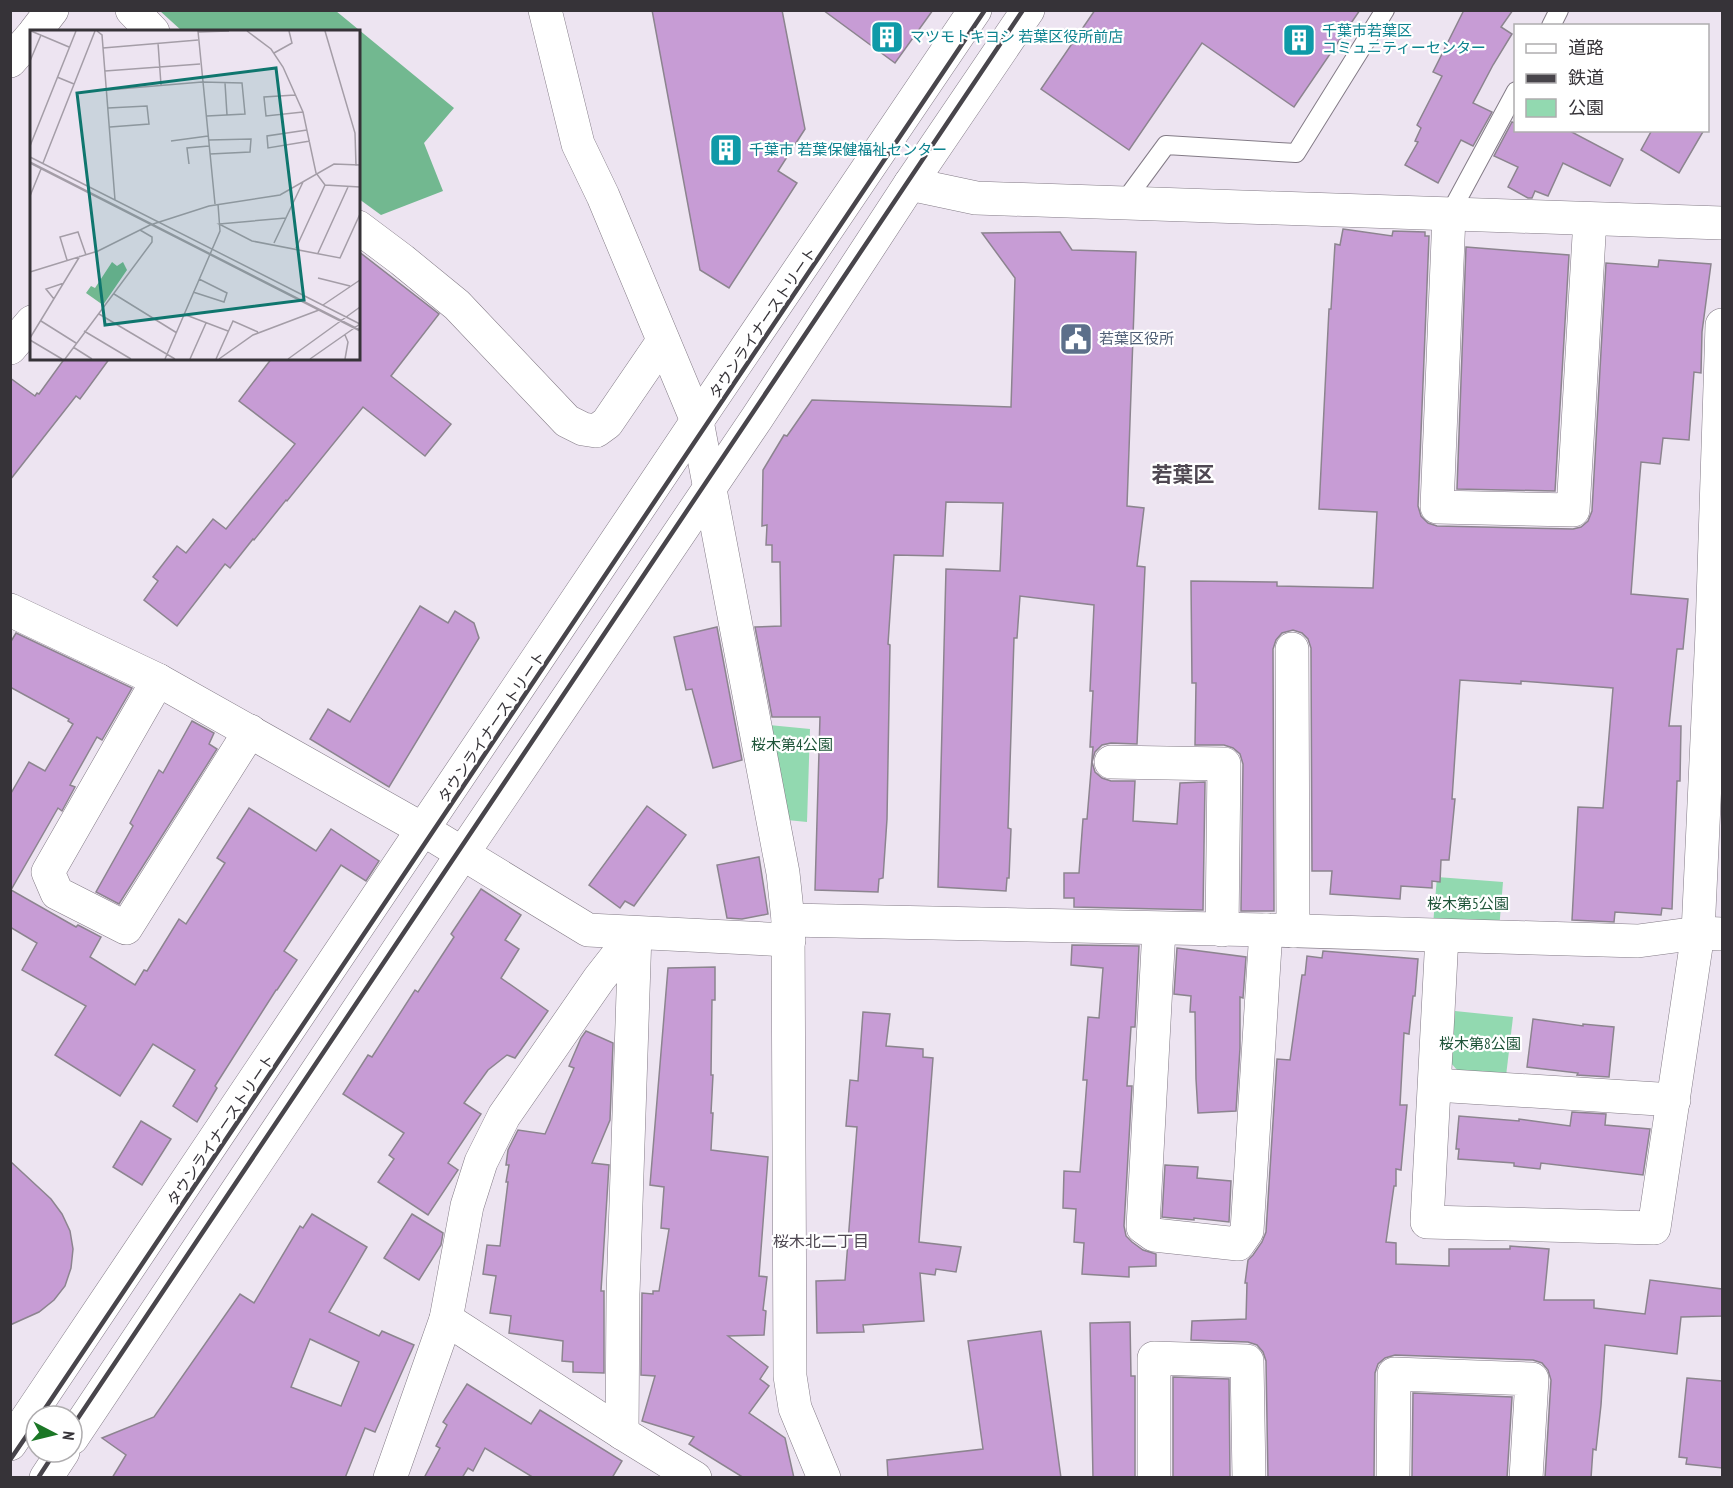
<svg xmlns="http://www.w3.org/2000/svg" width="1733" height="1488" viewBox="0 0 1733 1488" font-family="'PT Sans Narrow','Noto Sans JP',sans-serif">
	<style>
		.green { fill: #92d9b0 }
		.forest { fill: #72b890 }
		.building { fill: #c79cd5; stroke: #8c848f; stroke-width: 1.5; fill-rule: evenodd }
		.lines { fill: none; stroke-linecap: round; stroke-linejoin: round }
		.service-casing { stroke: #837b86; stroke-width: 20 }
		.minor-casing { stroke: #837b86; stroke-width: 34 }
		.tertiary-casing { stroke: #837b86; stroke-width: 34 }
		.service { stroke: #fff; stroke-width: 18 }
		.minor { stroke: #fff; stroke-width: 33 }
		.tertiary { stroke: #fff; stroke-width: 33 }
		.rail { stroke: #48454b; stroke-width: 4.5 }
		.labels { text-anchor: middle; stroke-width: 4.5; stroke-linejoin: round; paint-order: stroke }
		.culture-label { font-size: 15px; fill: #0d838f; stroke: #fff; text-anchor: start }
		.street-label { font-size: 15px; fill: #363338; stroke: #fff }
		.service-label { font-size: 15px; fill: #4e5e75; stroke: #fff; text-anchor: start }
		.park-label { font-size: 15px; fill: #1e5438; stroke: #fff }
		.neighbourhood-label { font-size: 16px; fill: #4f4852; stroke: #fff }
		.district-label { font-size: 21px; font-weight: bold; fill: #4f4852; stroke: #fff }
		.inset-road { fill: none; stroke: #a49da7; stroke-width: 1.5 }
		.view { fill: #0f766e; fill-opacity: 0.15; stroke: #0f766e; stroke-width: 3 }
		.inset-edge { fill: none; stroke: #363338; stroke-width: 3 }
	</style>
	<rect width="100%" height="100%" fill="#ede4f1"/>
	<!-- green -->
	<g class="green">
		<path d="M 769,725 L 810,729 L 807,822 L 787,820 Z"/>
		<path d="M 1437,877 L 1503,882 L 1499,930 L 1433,925 Z"/>
		<path d="M 1455,1011 L 1513,1017 L 1506,1076 L 1458,1071 L 1450,1062 Z"/>
	</g>
	<!-- forest -->
	<path class="forest" d="M 160,11 L 336,11 L 454,108 L 424,143 L 443,191 L 381,215 L 359,199 L 358,32 L 182,31 Z"/>
	<!-- building -->
	<g class="building">
		<path d="M 652,10 L 782,10 L 805,129 L 778,171 L 797,183 L 729,288 L 700,270 Z"/>
		<path d="M 823,10 L 933,10 L 895,63 Z"/>
		<path d="M 1095,10 L 1360,10 L 1294,107 L 1202,43 L 1129,150 L 1041,89 Z"/>
		<path d="M 1464,10 L 1513,10 L 1501,27 L 1512,34 L 1493,65 L 1473,103 L 1492,112 L 1473,146 L 1461,140 L 1438,183 L 1405,165 L 1418,142 L 1415,141 L 1421,128 L 1417,125 L 1442,76 L 1433,72 Z"/>
		<path d="M 1512,122 L 1515,123 L 1515,130 L 1568,130 L 1623,159 L 1610,186 L 1563,163 L 1548,196 L 1535,191 L 1532,198 L 1528,198 L 1508,187 L 1518,167 L 1494,156 Z"/>
		<path d="M 1652,130 L 1704,130 L 1679,173 L 1641,150 Z"/>
		<path d="M 1343,229 L 1392,236 L 1393,231 L 1425,232 L 1425,236 L 1429,236 L 1418,506 L 1421,516 L 1428,523 L 1437,526 L 1573,529 L 1581,527 L 1588,521 L 1592,511 L 1606,263 L 1658,267 L 1659,260 L 1711,264 L 1702,332 L 1701,373 L 1694,372 L 1689,440 L 1663,438 L 1660,464 L 1641,462 L 1639,486 L 1631,594 L 1688,599 L 1683,649 L 1677,649 L 1669,726 L 1681,726 L 1680,781 L 1677,781 L 1672,909 L 1662,908 L 1661,915 L 1615,912 L 1614,922 L 1572,920 L 1578,807 L 1603,808 L 1613,688 L 1521,681 L 1521,684 L 1460,680 L 1452,799 L 1455,799 L 1449,860 L 1441,860 L 1440,882 L 1432,881 L 1432,888 L 1401,886 L 1400,899 L 1330,894 L 1332,871 L 1312,871 L 1311,648 L 1308,639 L 1302,633 L 1293,630 L 1282,633 L 1276,640 L 1273,649 L 1274,911 L 1241,911 L 1243,764 L 1240,754 L 1233,748 L 1224,745 L 1195,745 L 1196,683 L 1192,683 L 1191,581 L 1277,582 L 1277,586 L 1373,588 L 1377,512 L 1319,509 L 1329,309 L 1331,309 L 1335,244 L 1340,245 Z"/>
		<path d="M 1060,232 L 1072,250 L 1136,252 L 1127,506 L 1144,508 L 1137,566 L 1145,567 L 1137,744 L 1111,743 L 1102,745 L 1095,752 L 1092,762 L 1095,772 L 1102,778 L 1111,781 L 1135,781 L 1133,821 L 1177,824 L 1180,783 L 1205,782 L 1203,910 L 1074,907 L 1074,898 L 1064,898 L 1064,873 L 1079,873 L 1083,819 L 1087,819 L 1093,747 L 1090,747 L 1093,691 L 1090,691 L 1094,605 L 1020,596 L 1017,638 L 1014,638 L 1008,828 L 1011,829 L 1009,878 L 1007,878 L 1006,891 L 938,887 L 946,569 L 1000,571 L 1003,503 L 946,502 L 943,556 L 894,555 L 888,644 L 890,645 L 887,819 L 883,878 L 879,879 L 878,892 L 815,890 L 820,717 L 772,717 L 755,627 L 781,626 L 780,562 L 772,562 L 772,545 L 766,545 L 767,525 L 762,526 L 763,470 L 784,435 L 787,436 L 812,400 L 1011,407 L 1015,278 L 982,233 Z"/>
		<path d="M 1466,247 L 1569,255 L 1555,491 L 1457,489 Z"/>
		<path d="M 358,251 L 439,314 L 391,376 L 451,424 L 425,456 L 363,407 L 287,501 L 286,500 L 254,540 L 253,539 L 230,568 L 225,564 L 177,626 L 144,600 L 158,581 L 153,577 L 177,546 L 186,553 L 213,519 L 226,529 L 295,444 L 239,401 L 272,358 L 358,358 Z"/>
		<path d="M 65,358 L 110,358 L 80,399 L 76,396 L 10,480 L 10,378 L 35,396 L 37,393 L 39,394 Z"/>
		<path d="M 420,606 L 448,623 L 455,611 L 474,623 L 479,638 L 389,787 L 310,739 L 328,709 L 350,722 Z"/>
		<path d="M 717,627 L 742,760 L 713,768 L 692,689 L 686,690 L 674,637 Z"/>
		<path d="M 16,633 L 132,688 L 102,740 L 97,737 L 70,785 L 75,787 L 62,811 L 58,808 L 11,890 L 76,927 L 78,925 L 101,937 L 90,957 L 135,985 L 144,970 L 147,971 L 179,919 L 186,924 L 225,863 L 217,858 L 249,808 L 316,851 L 331,829 L 379,861 L 366,881 L 341,865 L 284,951 L 297,960 L 277,990 L 276,990 L 215,1086 L 217,1088 L 197,1122 L 173,1106 L 195,1070 L 153,1044 L 120,1096 L 55,1055 L 86,1006 L 22,970 L 37,943 L 10,927 L 10,795 L 29,762 L 45,771 L 73,724 L 68,721 L 69,719 L 10,687 L 10,643 Z"/>
		<path d="M 192,721 L 214,733 L 209,744 L 217,749 L 119,904 L 96,892 L 133,826 L 130,823 L 159,770 L 163,773 Z"/>
		<path d="M 647,806 L 686,835 L 634,906 L 625,901 L 620,908 L 589,885 Z"/>
		<path d="M 759,857 L 768,914 L 742,919 L 727,918 L 717,865 Z"/>
		<path d="M 481,889 L 521,915 L 505,940 L 519,949 L 501,978 L 548,1011 L 515,1058 L 507,1055 L 488,1070 L 464,1103 L 481,1114 L 448,1163 L 458,1170 L 428,1215 L 378,1182 L 394,1159 L 389,1155 L 404,1133 L 343,1094 L 368,1055 L 372,1057 L 415,990 L 418,992 L 454,937 L 451,934 Z"/>
		<path d="M 1072,945 L 1139,946 L 1135,1027 L 1131,1027 L 1127,1086 L 1132,1086 L 1124,1226 L 1126,1236 L 1132,1242 L 1143,1250 L 1156,1254 L 1156,1266 L 1129,1267 L 1129,1277 L 1082,1274 L 1084,1243 L 1074,1242 L 1076,1209 L 1063,1208 L 1064,1171 L 1080,1172 L 1087,1080 L 1083,1080 L 1088,1017 L 1099,1018 L 1103,968 L 1071,965 Z"/>
		<path d="M 1177,948 L 1246,957 L 1243,998 L 1240,997 L 1240,1048 L 1236,1111 L 1198,1113 L 1196,1079 L 1195,1012 L 1190,1012 L 1191,996 L 1174,994 Z"/>
		<path d="M 1323,951 L 1418,959 L 1415,996 L 1413,996 L 1409,1034 L 1404,1033 L 1400,1105 L 1407,1105 L 1401,1170 L 1396,1169 L 1396,1186 L 1394,1186 L 1386,1242 L 1396,1243 L 1396,1264 L 1449,1266 L 1449,1249 L 1510,1249 L 1510,1246 L 1549,1249 L 1544,1300 L 1594,1300 L 1594,1308 L 1645,1314 L 1650,1280 L 1722,1289 L 1722,1316 L 1681,1317 L 1677,1354 L 1605,1345 L 1601,1405 L 1596,1450 L 1593,1449 L 1591,1478 L 1545,1478 L 1551,1380 L 1548,1370 L 1542,1363 L 1533,1360 L 1395,1355 L 1385,1358 L 1378,1364 L 1375,1373 L 1374,1478 L 1268,1478 L 1266,1361 L 1263,1352 L 1257,1345 L 1248,1342 L 1191,1340 L 1192,1321 L 1246,1319 L 1247,1283 L 1245,1283 L 1248,1260 L 1253,1255 L 1262,1242 L 1266,1232 L 1277,1059 L 1290,1060 L 1302,975 L 1305,975 L 1307,956 L 1322,958 Z"/>
		<path d="M 715,967 L 715,1000 L 712,1000 L 711,1075 L 713,1075 L 711,1113 L 713,1113 L 711,1150 L 768,1157 L 759,1276 L 767,1277 L 763,1310 L 766,1311 L 764,1335 L 728,1336 L 768,1367 L 760,1379 L 769,1386 L 749,1413 L 785,1438 L 794,1478 L 744,1478 L 689,1444 L 694,1437 L 642,1421 L 655,1376 L 641,1375 L 642,1293 L 653,1294 L 653,1291 L 659,1291 L 669,1229 L 661,1228 L 664,1187 L 650,1185 L 668,968 Z"/>
		<path d="M 863,1012 L 890,1014 L 886,1046 L 923,1049 L 923,1057 L 933,1058 L 919,1242 L 961,1247 L 956,1272 L 936,1269 L 935,1275 L 920,1273 L 924,1321 L 863,1325 L 864,1332 L 817,1333 L 816,1281 L 845,1280 L 857,1127 L 846,1126 L 850,1080 L 858,1081 Z"/>
		<path d="M 1533,1019 L 1583,1026 L 1583,1024 L 1614,1027 L 1609,1077 L 1577,1075 L 1578,1073 L 1527,1067 Z"/>
		<path d="M 586,1031 L 613,1043 L 610,1120 L 592,1163 L 609,1165 L 601,1291 L 604,1291 L 604,1373 L 573,1372 L 573,1362 L 562,1361 L 563,1341 L 509,1333 L 511,1316 L 490,1313 L 496,1276 L 483,1274 L 487,1245 L 500,1246 L 508,1182 L 506,1182 L 509,1165 L 506,1165 L 508,1150 L 518,1130 L 545,1134 L 574,1068 L 569,1066 L 581,1038 Z"/>
		<path d="M 1572,1112 L 1606,1114 L 1605,1125 L 1650,1129 L 1643,1175 L 1541,1163 L 1540,1169 L 1514,1166 L 1514,1163 L 1458,1159 L 1459,1149 L 1456,1149 L 1459,1116 L 1519,1121 L 1519,1119 L 1570,1126 Z"/>
		<path d="M 141,1121 L 171,1139 L 142,1185 L 113,1167 Z"/>
		<path d="M 10,1161 L 51,1199 L 62,1214 L 70,1231 L 73,1249 L 71,1268 L 65,1286 L 54,1300 L 39,1312 L 10,1325 Z"/>
		<path d="M 1165,1165 L 1198,1167 L 1197,1178 L 1231,1181 L 1229,1222 L 1194,1218 L 1194,1220 L 1162,1217 Z"/>
		<path d="M 312,1214 L 367,1247 L 329,1312 L 379,1336 L 382,1331 L 414,1345 L 375,1432 L 365,1428 L 345,1478 L 112,1478 L 126,1455 L 102,1438 L 154,1417 L 240,1294 L 254,1303 L 300,1226 L 303,1228 ZM 310,1339 L 359,1362 L 341,1406 L 291,1387 Z"/>
		<path d="M 412,1214 L 443,1233 L 441,1245 L 419,1280 L 384,1258 Z"/>
		<path d="M 1130,1322 L 1131,1376 L 1135,1376 L 1135,1478 L 1093,1478 L 1090,1323 Z"/>
		<path d="M 1041,1331 L 1061,1478 L 888,1478 L 887,1460 L 983,1449 L 968,1341 Z"/>
		<path d="M 1173,1377 L 1229,1379 L 1230,1478 L 1173,1478 Z"/>
		<path d="M 1687,1378 L 1722,1381 L 1722,1468 L 1686,1464 L 1687,1458 L 1679,1457 Z"/>
		<path d="M 467,1384 L 531,1424 L 540,1410 L 622,1461 L 612,1478 L 534,1478 L 485,1448 L 473,1471 L 468,1468 L 462,1478 L 424,1478 L 440,1448 L 436,1446 L 447,1425 L 443,1422 Z"/>
		<path d="M 1413,1393 L 1512,1397 L 1507,1478 L 1412,1478 Z"/>
	</g>
	<g class="lines">
		<defs>
			<g id="service">
				<path d="M 1551,26 L 1559,10"/>
				<path d="M 1124,202 L 1166,145 L 1296,153 L 1385,10"/>
				<path d="M 1449,215 L 1516,91"/>
			</g>
			<g id="minor">
				<path d="M 132,10 L 153,32"/>
				<path d="M 545,10 L 578,144 L 603,196 L 697,421 L 783,873 L 788,920 L 790,1376 L 795,1408 L 824,1478"/>
				<path d="M 35,32 L 52,10"/>
				<path d="M 10,61 L 32,36"/>
				<path d="M 1449,215 L 1437,507 L 1573,510 L 1590,219"/>
				<path d="M 358,227 L 402,260 L 457,305 L 567,421 L 583,429 L 596,431 L 607,423 L 663,341"/>
				<path d="M 10,348 L 32,322"/>
				<path d="M 10,610 L 158,680 L 424,830 L 588,930 L 789,940"/>
				<path d="M 1292,649 L 1293,931"/>
				<path d="M 158,680 L 48,872 L 57,893 L 126,928 L 250,731"/>
				<path d="M 1111,762 L 1224,764 L 1222,930"/>
				<path d="M 788,920 L 1266,930 L 1638,941 L 1698,933 L 1722,934"/>
				<path d="M 1159,929 L 1143,1227 L 1154,1235 L 1238,1244 L 1247,1231 L 1266,930"/>
				<path d="M 1442,936 L 1427,1222 L 1654,1228 L 1698,933 L 1712,632 L 1722,325"/>
				<path d="M 1435,1085 L 1674,1100"/>
				<path d="M 446,1319 L 622,1433 L 695,1478"/>
				<path d="M 390,1478 L 446,1319 L 467,1206 L 481,1162 L 504,1116 L 599,979 L 635,933 L 623,1294 L 622,1433"/>
				<path d="M 1154,1478 L 1154,1358 L 1247,1361 L 1249,1478"/>
				<path d="M 1393,1478 L 1394,1374 L 1532,1379 L 1526,1478"/>
			</g>
			<g id="tertiary">
				<path d="M 910,184 L 976,198 L 1722,223"/>
				<path d="M 72,1438 L 463,853 L 757,418 L 910,184 L 1028,10"/>
				<path d="M 10,1444 L 697,421 L 975,10"/>
				<path d="M 46,1478 L 63,1452"/>
			</g>
		</defs>
		<!-- service casing -->
		<use href="#service" class="service-casing"/>
		<!-- minor casing -->
		<use href="#minor" class="minor-casing"/>
		<!-- tertiary casing -->
		<use href="#tertiary" class="tertiary-casing"/>
		<!-- service -->
		<use href="#service" class="service"/>
		<!-- minor -->
		<use href="#minor" class="minor"/>
		<!-- tertiary -->
		<use href="#tertiary" class="tertiary"/>
		<!-- rail -->
		<g class="rail">
			<path d="M 40,1416 L 985,10"/>
			<path d="M 72,1427 L 1023,10"/>
			<path d="M 10,1460 L 36,1422"/>
			<path d="M 38,1478 L 55,1452"/>
		</g>
	</g>
	<!-- icons -->
	<defs>
		<symbol id="building-square" viewBox="-11 -11 22 22"><rect x="-9" y="-9" width="18" height="18" rx="4" fill="#0f9aa8" stroke="#fff"/><path d="M-4-6H4V6H1V3H-1V6H-4ZM-2.5-4.3h1.7v1.8h-1.7ZM.8-4.3h1.7v1.8H.8ZM-2.5-1h1.7V.8h-1.7ZM.8-1h1.7V.8H.8Z" fill="#fff"/></symbol>
		<symbol id="civic-square" viewBox="-11 -11 22 22"><rect x="-9" y="-9" width="18" height="18" rx="4" fill="#5c6f8a" stroke="#fff"/><path d="M-.6-6.5H3V-4.5H.6V-3L4-1V1h2V6H-6V1h2V-1L-.6-3ZM-1.2 2.5V6h2.4V2.5Z" fill="#fff"/></symbol>
	</defs>
	<g fill-rule="evenodd">
		<use href="#building-square" x="868" y="18" width="38" height="38"/>
		<use href="#building-square" x="1280" y="21" width="38" height="38"/>
		<use href="#building-square" x="707" y="131" width="38" height="38"/>
		<use href="#civic-square" x="1057" y="320" width="38" height="38"/>
	</g>
	<g class="labels">
		<!-- culture labels -->
		<g class="culture-label">
			<text x="1322" y="36">千葉市若葉区<tspan x="1322" dy="17">コミュニティーセンター</tspan></text>
			<text x="910" y="42">マツモトキヨシ 若葉区役所前店</text>
			<text x="749" y="155">千葉市 若葉保健福祉センター</text>
		</g>
		<!-- street labels -->
		<g class="street-label">
			<text transform="translate(763 323) rotate(-56)" y="5">タウンライナーストリート</text>
			<text transform="translate(492 727) rotate(-56)" y="5">タウンライナーストリート</text>
			<text transform="translate(221 1130) rotate(-56)" y="5">タウンライナーストリート</text>
		</g>
		<!-- service labels -->
		<g class="service-label">
			<text x="1099" y="344">若葉区役所</text>
		</g>
		<!-- park labels -->
		<g class="park-label">
			<text x="792" y="750">桜木第4公園</text>
			<text x="1468" y="909">桜木第5公園</text>
			<text x="1480" y="1049">桜木第8公園</text>
		</g>
		<!-- neighbourhood labels -->
		<g class="neighbourhood-label">
			<text x="821" y="1247">桜木北二丁目</text>
		</g>
		<!-- district labels -->
		<g class="district-label">
			<text x="1183" y="482">若葉区</text>
		</g>
	</g>
	<!-- overview -->
	<g transform="translate(30 30)">
		<rect width="330" height="330" fill="#ede4f1"/>
		<path d="M 82,232 L 87,236 L 93,232 L 97,240 L 73,275 L 56,263 L 61,256 L 65,258 Z" fill="#72b890"/>
		<path class="inset-road" d="M 1,1 L 39,17M 67,1 L 72,5 L 85,170M 168,1 L 185,174M 217,1 L 241,19 L 253,37 L 273,82 L 286,143 L 295,155 L 330,157M 295,1 L 325,103 L 326,136M 168,2 L 199,1M 128,13 L 131,55M 73,18 L 168,10M 244,23 L 262,13 L 259,1M 0,31 L 11,5M 75,41 L 170,34M 27,47 L 44,54M 195,53 L 197,85M 77,60 L 172,52 L 212,53 L 215,84 L 177,86M 265,65 L 234,67 L 236,86 L 273,82M 78,78 L 117,76 L 119,94 L 80,97M 277,100 L 237,106 L 238,118 L 280,111M 179,110 L 221,109 L 220,122 L 180,124M 141,111 L 178,106M 0,116 L 46,1M 0,127 L 330,294M 0,132 L 330,300M 0,133 L 330,301M 13,133 L 65,1M 159,134 L 157,118 L 179,116M 0,166 L 11,139M 256,188 L 189,194 L 222,211 L 310,228 L 330,184M 244,213 L 273,152M 266,218 L 295,155M 288,223 L 318,157M 37,230 L 30,207 L 48,202 L 56,225M 0,242 L 68,221 L 120,195 L 179,176 L 250,165 L 304,134 L 330,135M 288,248 L 320,256M 163,262 L 194,272 L 197,263 L 169,249M 84,264 L 147,303M 24,269 L 16,259 L 34,253M 293,275 L 330,250M 69,284 L 145,329M 156,285 L 198,301M 11,291 L 46,313M 54,301 L 101,329M 315,305 L 318,312 L 315,329M 0,308 L 50,226M 0,310 L 32,329M 43,317 L 62,329M 35,329 L 122,212 L 122,207 L 110,200M 135,329 L 190,201 L 188,174M 160,329 L 176,293M 186,329 L 203,291 L 228,302M 189,329 L 223,305 L 289,280M 258,329 L 330,277M 280,329 L 330,294"/>
		<path class="view" d="M 246,38 L 274,270 L 75,295 L 47,63 Z"/>
		<rect width="330" height="330" class="inset-edge"/>
	</g>
	<!-- border -->
	<rect width="1733" height="1488" fill="none" stroke="#363338" stroke-width="24"/>
	<!-- legend -->
	<rect x="1514" y="24" width="195" height="108" fill="#ffffff" stroke="#afadaf" stroke-width="1.5"/>
	<rect x="1526" y="44" width="30" height="9" fill="#ffffff" stroke="#afadaf" stroke-width="1.5"/>
	<text x="1568" y="54" font-size="18" fill="#363338">道路</text>
	<rect x="1526" y="74" width="30" height="9" fill="#48454b" stroke="#afadaf" stroke-width="1.5"/>
	<text x="1568" y="84" font-size="18" fill="#363338">鉄道</text>
	<rect x="1526" y="99" width="30" height="18" fill="#92d9b0" stroke="#afadaf" stroke-width="1.5"/>
	<text x="1568" y="114" font-size="18" fill="#363338">公園</text>
	<!-- north arrow -->
	<g transform="translate(54 1434) rotate(97)"><circle r="28" fill="#ffffff" stroke="#afadaf" stroke-width="1.5"/>
	<path d="M0-4.5L10 22L0 15L-10 22Z" fill="#1b7726"/>
	<text y="-9" font-size="16" font-weight="bold" text-anchor="middle" fill="#363338">N</text>
	</g>
</svg>
